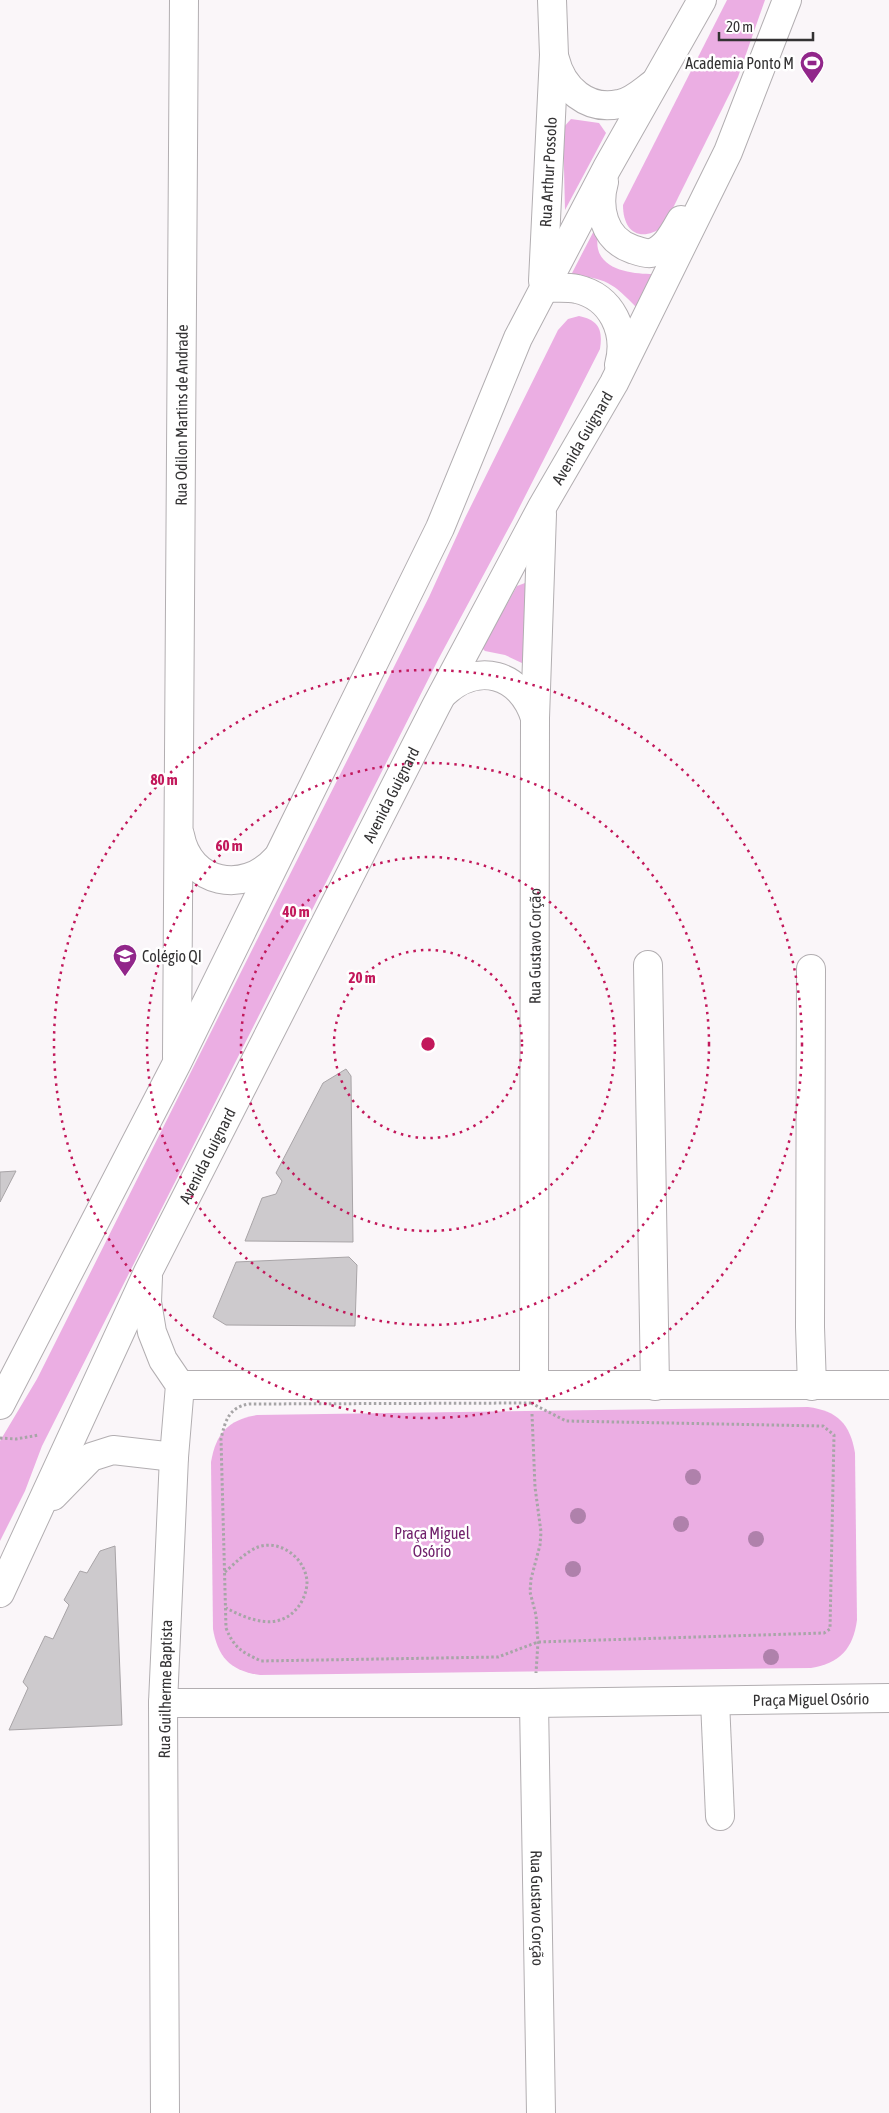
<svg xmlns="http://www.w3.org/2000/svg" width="889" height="2113" viewBox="0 0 889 2113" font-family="'Asap Condensed',sans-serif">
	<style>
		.green { fill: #ebaee3 }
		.building { fill: #cdcacd; stroke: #a8a4a7 }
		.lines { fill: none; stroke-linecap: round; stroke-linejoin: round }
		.minor-casing { stroke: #b2aeb1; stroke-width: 30 }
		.path { stroke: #a7a5a7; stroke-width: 3; stroke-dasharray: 2.5 2.5; stroke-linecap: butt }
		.minor { stroke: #fff; stroke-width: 28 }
		.tree { fill: #af81ab }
		.ring { fill: none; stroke: #c2185b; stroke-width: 2.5; stroke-dasharray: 2.5 5 }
		.labels { text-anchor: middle; stroke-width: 5; stroke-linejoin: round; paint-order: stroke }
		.poi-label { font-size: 16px; fill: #333233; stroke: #fff; text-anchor: end }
		.street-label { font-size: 16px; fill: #333233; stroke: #fff }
		.park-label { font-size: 16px; fill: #71226c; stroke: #fff }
		.centre { fill: #c2185b; stroke: #fff; stroke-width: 2.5 }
		.ring-label { font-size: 15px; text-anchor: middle; font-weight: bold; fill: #c2185b; stroke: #fff; stroke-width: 5; stroke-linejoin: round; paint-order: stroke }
	</style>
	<rect width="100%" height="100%" fill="#faf6f9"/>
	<!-- green -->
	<g class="green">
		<path d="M 727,0 L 765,0 L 738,77 L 664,226 C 641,243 623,233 623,205 Z"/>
		<path d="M 571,119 L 599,123 L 606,133 L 565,210 L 563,128 Z"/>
		<path d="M 599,221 C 599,229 596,241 598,249 C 603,271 635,274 653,274 L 637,308 C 613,283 606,278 571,275 Z"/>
		<path d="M 579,316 C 599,320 603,330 600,349 L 513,520 L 439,658 L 42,1446 L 25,1491 L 0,1541 L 0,1441 L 37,1379 L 429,597 L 465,518 L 558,330 L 568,319 Z"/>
		<path d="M 525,583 L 526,658 L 524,664 L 505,655 L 485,651 L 482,648 L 517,586 Z"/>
		<path d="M 808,1407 C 838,1411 850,1424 855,1453 L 857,1620 C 853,1649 840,1663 811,1668 L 260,1675 C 231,1671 218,1658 213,1629 L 211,1462 C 216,1433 228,1420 257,1415 Z"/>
	</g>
	<!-- building -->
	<g class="building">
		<path d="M 346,1069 L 351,1076 L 353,1242 L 245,1241 L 262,1198 L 276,1194 L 282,1181 L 276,1173 L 323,1083 Z"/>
		<path d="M 16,1171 L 0,1202 L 0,1172 Z"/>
		<path d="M 349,1257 L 357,1265 L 355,1326 L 226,1325 L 213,1317 L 236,1262 Z"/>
		<path d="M 115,1546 L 122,1725 L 9,1730 L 28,1688 L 23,1682 L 45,1636 L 53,1639 L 69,1605 L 64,1600 L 80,1571 L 87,1573 L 100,1551 Z"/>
	</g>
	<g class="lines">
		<defs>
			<g id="minor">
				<path d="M 552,0 L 554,55 L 543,281 L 546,288 C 556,288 567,287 577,289 C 612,297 628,332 619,365"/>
				<path d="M 555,59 C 562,88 587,111 619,104 C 632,102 642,92 653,84"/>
				<path d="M 604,182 C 597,207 603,239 632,249 C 638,251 645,254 651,253 C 666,249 674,232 681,220"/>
				<path d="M 443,694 C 477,661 521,673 535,718"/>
				<path d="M 180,835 C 189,884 244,895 276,859"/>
				<path d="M 648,965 L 655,1386"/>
				<path d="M 811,969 L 810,1327 L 812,1386"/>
				<path id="s1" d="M 177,1057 L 184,0"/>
				<path d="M 148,1277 L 147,1302 L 152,1332 L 163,1360 L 180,1385 L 174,1457 L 163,1703 L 165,2113"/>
				<path d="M 180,1385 L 889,1385"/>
				<path id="s2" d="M 534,1385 L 535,718 L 542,514"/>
				<path d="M 0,1405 L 177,1063 L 440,528 L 518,338 L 607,168 L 702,0"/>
				<path d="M 53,1496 L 91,1457 L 113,1450 L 174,1457"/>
				<path id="s3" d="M 0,1593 L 148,1272 L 436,706 L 542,507 L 614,383 L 728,152 L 787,0"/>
				<path d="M 715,1701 L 720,1816"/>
				<path id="s4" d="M 163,1703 L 534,1703 L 889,1698"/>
				<path id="s5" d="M 534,1703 L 541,2113"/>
			</g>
		</defs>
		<!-- minor casing -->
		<use href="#minor" class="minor-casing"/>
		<!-- path -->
		<g class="path">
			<path d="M 531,1403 L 566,1421 L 823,1426 L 834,1435 L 830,1629 L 824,1633 L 538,1642 L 498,1657 L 261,1661 C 242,1652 234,1648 226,1628 L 221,1439 C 225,1421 229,1407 249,1404 Z"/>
			<path d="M 532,1414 L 535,1487 L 541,1532 L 540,1545 L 531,1579 L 530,1592 L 536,1615 L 538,1642 L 536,1673"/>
			<path d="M 0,1438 L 16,1439 L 39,1435"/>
			<path d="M 225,1572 C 234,1564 247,1551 258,1547 C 281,1539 306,1559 307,1582 C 307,1591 303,1601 298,1607 C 279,1632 249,1620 226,1608"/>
		</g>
		<!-- minor -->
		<use href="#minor" class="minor"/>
	</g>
	<!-- trees -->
	<g class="tree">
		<circle cx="693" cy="1477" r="8"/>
		<circle cx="578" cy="1516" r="8"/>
		<circle cx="681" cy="1524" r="8"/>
		<circle cx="756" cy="1539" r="8"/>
		<circle cx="573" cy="1569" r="8"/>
		<circle cx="771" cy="1657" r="8"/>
	</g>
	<!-- distance rings -->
	<g class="ring">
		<circle cx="428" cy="1044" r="94"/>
		<circle cx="428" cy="1044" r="187"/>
		<circle cx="428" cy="1044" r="281"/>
		<circle cx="428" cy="1044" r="374"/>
	</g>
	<!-- icons -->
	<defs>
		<symbol id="stadium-pin" viewBox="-11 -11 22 30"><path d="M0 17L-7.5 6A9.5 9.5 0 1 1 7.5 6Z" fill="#91268a" stroke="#fff"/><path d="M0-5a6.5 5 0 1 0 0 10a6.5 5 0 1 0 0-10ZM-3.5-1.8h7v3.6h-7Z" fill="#fff"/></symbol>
		<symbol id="school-pin" viewBox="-11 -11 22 30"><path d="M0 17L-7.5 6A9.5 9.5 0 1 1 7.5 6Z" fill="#91268a" stroke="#fff"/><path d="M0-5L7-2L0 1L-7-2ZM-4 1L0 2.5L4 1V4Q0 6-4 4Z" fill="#fff"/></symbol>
	</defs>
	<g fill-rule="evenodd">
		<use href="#stadium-pin" x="798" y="49" width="28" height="38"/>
		<use href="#school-pin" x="111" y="942" width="28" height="38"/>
	</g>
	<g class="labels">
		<!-- poi labels -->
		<g class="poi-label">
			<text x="794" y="69">Academia Ponto M</text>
			<text x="142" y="962" text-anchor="start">Colégio QI</text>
		</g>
		<!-- street labels -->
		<g class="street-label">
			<text transform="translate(548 172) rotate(-87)" y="6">Rua Arthur Possolo</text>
			<text dy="6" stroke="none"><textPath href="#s1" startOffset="642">Rua Odilon Martins de Andrade</textPath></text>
			<text dy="6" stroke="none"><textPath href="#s3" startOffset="1294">Avenida Guignard</textPath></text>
			<text dy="6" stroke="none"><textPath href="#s3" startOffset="889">Avenida Guignard</textPath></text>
			<text dy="6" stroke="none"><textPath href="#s2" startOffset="439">Rua Gustavo Corção</textPath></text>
			<text dy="6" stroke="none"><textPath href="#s3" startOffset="484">Avenida Guignard</textPath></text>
			<text transform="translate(165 1689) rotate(-89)" y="6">Rua Guilherme Baptista</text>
			<text dy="6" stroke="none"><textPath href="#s4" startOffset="648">Praça Miguel Osório</textPath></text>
			<text dy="6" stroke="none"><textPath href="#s5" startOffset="205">Rua Gustavo Corção</textPath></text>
		</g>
		<!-- park labels -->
		<g class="park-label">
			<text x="432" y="1539">Praça Miguel<tspan x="432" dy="18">Osório</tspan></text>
		</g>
	</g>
	<circle cx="428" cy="1044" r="8" class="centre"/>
	<g class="ring-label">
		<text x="164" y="785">80 m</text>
		<text x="229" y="851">60 m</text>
		<text x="296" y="917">40 m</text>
		<text x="362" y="983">20 m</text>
	</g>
	<!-- scale -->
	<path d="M719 32v8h94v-8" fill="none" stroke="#333233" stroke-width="2.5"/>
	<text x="726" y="32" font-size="15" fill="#333233" stroke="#ffffff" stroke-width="4" paint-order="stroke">20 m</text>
</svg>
